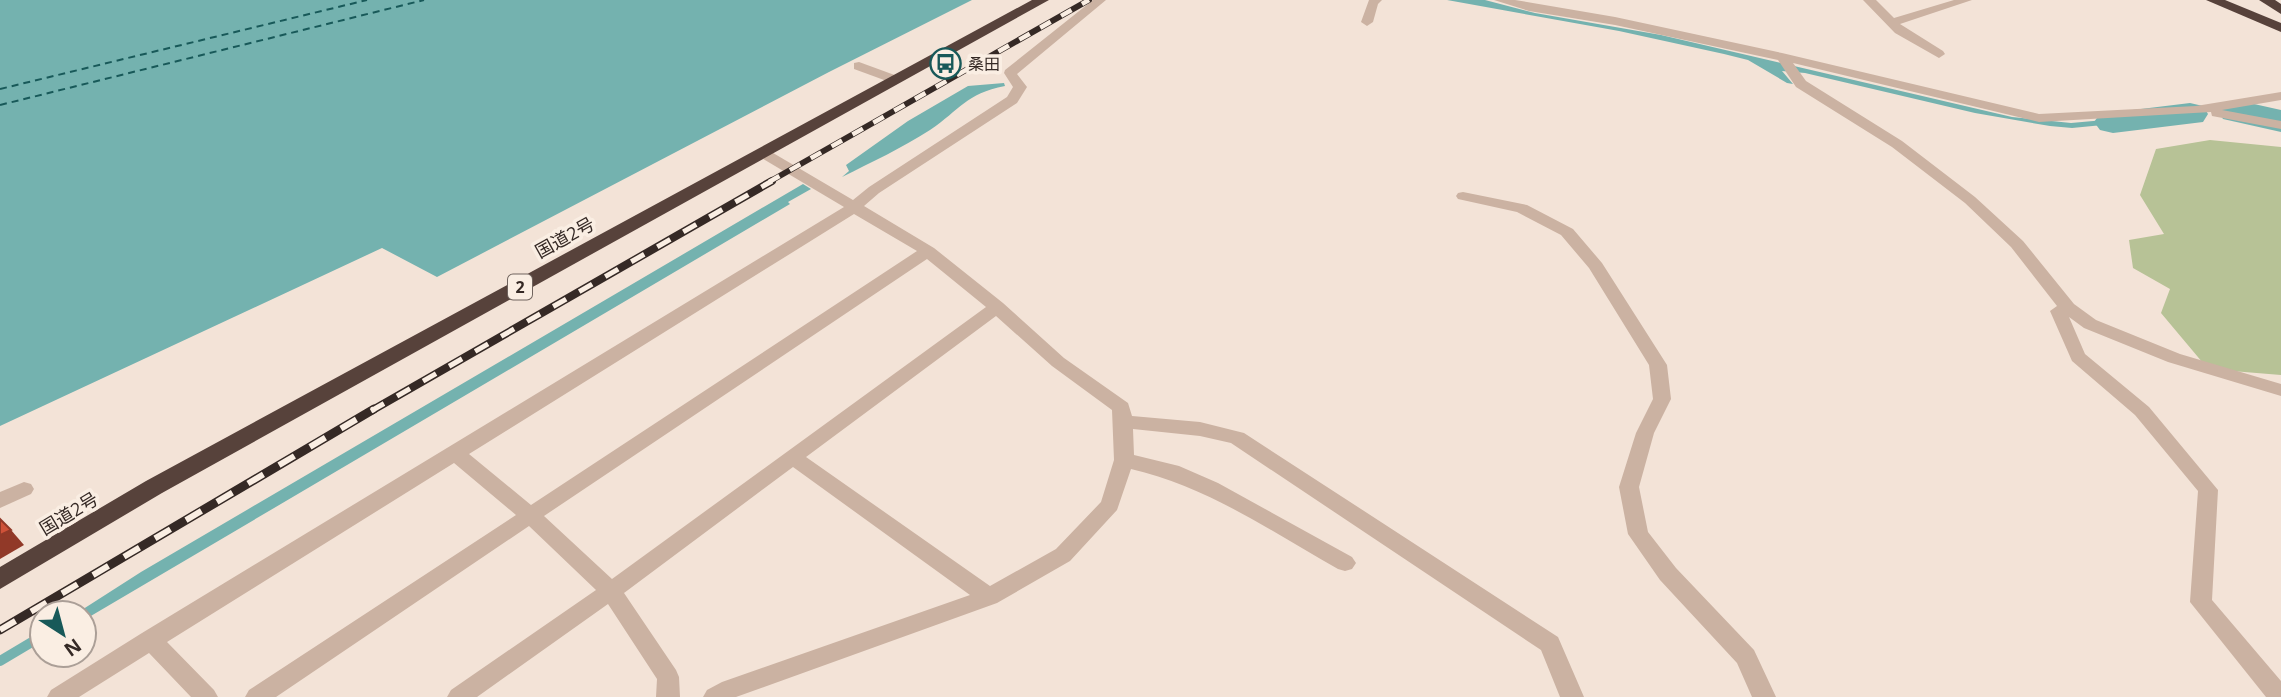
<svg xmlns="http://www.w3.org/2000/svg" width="2281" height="697" viewBox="0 0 2281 697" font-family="'Open Sans','Noto Sans JP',sans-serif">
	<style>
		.green { fill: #b7c296 }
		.water { fill: #74b2af }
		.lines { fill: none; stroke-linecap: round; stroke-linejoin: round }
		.stream { stroke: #74b2af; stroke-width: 10 }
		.river { fill: #74b2af; fill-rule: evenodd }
		.ferry { stroke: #185959; stroke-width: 2; stroke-dasharray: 7 5; stroke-linecap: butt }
		.minor { fill: #cbb2a2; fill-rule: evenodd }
		.highway { fill: #57423b; fill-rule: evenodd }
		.rail-far2-casing { stroke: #352925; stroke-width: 6 }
		.rail-far1-casing { stroke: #352925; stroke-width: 8 }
		.rail-casing { stroke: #352925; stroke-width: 9 }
		.rail-far2 { stroke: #faeee3; stroke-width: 4.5; stroke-dasharray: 12; stroke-linecap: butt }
		.rail-far1 { stroke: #faeee3; stroke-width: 5; stroke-dasharray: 15; stroke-linecap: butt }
		.rail { stroke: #faeee3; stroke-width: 6; stroke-dasharray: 18; stroke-linecap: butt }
		.shaded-wall { fill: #913928 }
		.building { fill: #cf5239; stroke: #913928; stroke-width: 2 }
		.labels { text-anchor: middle; stroke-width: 7; stroke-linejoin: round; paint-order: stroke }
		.far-poi-label { font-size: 16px; fill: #352925; stroke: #faeee3; text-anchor: start }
		.shield { fill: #faeee3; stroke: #70645e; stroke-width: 2 }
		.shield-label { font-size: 16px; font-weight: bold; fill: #352925 }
		.street-label { font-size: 18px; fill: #352925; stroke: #faeee3 }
	</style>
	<rect width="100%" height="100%" fill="#f3e3d7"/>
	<!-- green -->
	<path class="green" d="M 2210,140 L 2281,147 L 2281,375 L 2208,369 L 2161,313 L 2170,289 L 2133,268 L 2129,240 L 2164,234 L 2140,195 L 2156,149 Z"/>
	<!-- water -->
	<g class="water">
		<path d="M 0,0 L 972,0 L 829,72 L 437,277 L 382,248 L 0,426 Z"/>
		<path d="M 1447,0 L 1485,0 L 1535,13 L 1661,35 L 2012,117 L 2071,123 L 2171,114 L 2185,117 L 2072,128 L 2050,126 L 1975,113 L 1805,73 L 1782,71 L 1793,84 L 1787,83 L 1748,60 L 1724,54 L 1619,31 Z"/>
		<path d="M 1004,83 L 1005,86 C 965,94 961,109 930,130 C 902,148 872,162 842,177 L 849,171 L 846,165 L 908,121 L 968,86 Z"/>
		<path d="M 803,184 L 811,189 L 788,202 L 790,204 L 84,620 L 84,613 L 77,613 L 141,572 Z"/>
	</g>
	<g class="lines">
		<!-- stream -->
		<path class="stream" d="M 0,661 L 42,636"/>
		<!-- river -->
		<g class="river">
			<path d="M 2236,100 L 2281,110 L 2281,132 L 2223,119 L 2218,111 L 2223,103 Z"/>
			<path d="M 2190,103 L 2203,106 L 2208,114 L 2203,122 L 2113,133 L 2100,130 L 2094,122 L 2100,114 Z"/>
		</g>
		<!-- ferry -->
		<g class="ferry">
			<path d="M 0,89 L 367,0"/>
			<path d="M 0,105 L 424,0"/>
		</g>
		<!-- minor -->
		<g class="minor">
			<path d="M 1093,0 L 1106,0 L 1017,74 L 1027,87 L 1017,103 L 879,193 L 864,206 L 934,248 L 1003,303 L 1064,358 L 1128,403 L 1132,416 L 1200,422 L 1244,433 L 1558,637 L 1584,697 L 1560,697 L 1541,650 L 1231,443 L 1200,436 L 1133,429 L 1134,455 L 1179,466 L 1218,483 L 1352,557 L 1356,563 L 1352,569 L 1345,571 L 1338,569 C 1271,531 1206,486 1131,469 L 1117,510 L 1070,561 L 997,603 L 736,697 L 703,697 L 707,690 L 722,682 L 970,595 L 793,467 L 624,593 L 676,670 L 679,677 L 680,697 L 656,697 L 657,679 L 608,604 L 477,697 L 447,697 L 451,690 L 596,590 L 529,526 L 276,697 L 245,697 L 249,690 L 516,515 L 454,463 L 167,642 L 214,690 L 218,697 L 191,697 L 149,653 L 79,697 L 47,697 L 51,690 L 142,633 L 844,207 L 758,156 L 758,150 L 768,150 L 853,200 L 869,187 L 1007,97 L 1013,87 L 1004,73 L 1005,70 ZM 854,214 L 917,251 L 531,505 L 469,454 ZM 927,259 L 986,307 L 612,579 L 544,516 ZM 996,316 L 1052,366 L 1112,410 L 1114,460 L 1101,502 L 1056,549 L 990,586 L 806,457 Z"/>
			<path d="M 1369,0 L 1382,0 L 1378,4 L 1373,22 L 1367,26 L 1361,22 Z"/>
			<path d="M 1494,0 L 1515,0 L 1615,17 L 1782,53 L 2039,114 L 2196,106 L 2281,92 L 2281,100 L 2222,110 L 2281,121 L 2281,129 L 2212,116 L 2211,112 L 2039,122 L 1793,63 L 1806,81 L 1902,141 L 1975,197 L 2023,241 L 2074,304 L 2096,320 L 2180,354 L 2281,384 L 2281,396 L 2168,362 L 2084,328 L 2069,317 L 2085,354 L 2149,407 L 2218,490 L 2212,600 L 2281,681 L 2281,697 L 2266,697 L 2190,602 L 2198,491 L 2135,415 L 2072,361 L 2050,311 L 2057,306 L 2011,247 L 1965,203 L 1892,147 L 1796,87 L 1778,60 L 1615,25 L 1529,11 Z"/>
			<path d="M 1863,0 L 1876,0 L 1894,18 L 1954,0 L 1972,0 L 1900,24 L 1943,51 L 1945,54 L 1939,58 L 1895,33 Z"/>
			<path d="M 859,62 L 900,77 L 902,80 L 895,84 L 854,69 L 854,63 Z"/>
			<path d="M 1463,192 L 1527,205 L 1573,229 L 1602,263 L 1667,365 L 1671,399 L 1654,433 L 1639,487 L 1648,532 L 1676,568 L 1754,650 L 1776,697 L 1752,697 L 1737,663 L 1660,580 L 1628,534 L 1619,487 L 1636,433 L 1653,399 L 1649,365 L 1589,268 L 1561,235 L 1517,212 L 1458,199 L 1456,196 L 1458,193 Z"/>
			<path d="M 24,482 L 31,484 L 34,489 L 31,494 L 0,508 L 0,492 Z"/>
		</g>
		<!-- highway -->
		<g class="highway">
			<path d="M 1032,0 L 1049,0 L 162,493 L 0,589 L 0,567 L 146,481 Z"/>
			<path d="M 2206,0 L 2225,0 L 2281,23 L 2281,32 Z"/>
			<path d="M 2259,0 L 2275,0 L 2281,4 L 2281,14 Z"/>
		</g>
		<defs>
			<path id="rail-far2" d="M 769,182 L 1089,0"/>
			<path id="rail-far1" d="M 371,411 L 772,181"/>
			<path id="rail" d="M 0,630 L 374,409"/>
		</defs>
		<!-- rail-far2 casing -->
		<use href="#rail-far2" class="rail-far2-casing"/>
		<!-- rail-far1 casing -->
		<use href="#rail-far1" class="rail-far1-casing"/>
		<!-- rail casing -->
		<use href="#rail" class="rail-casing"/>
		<!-- rail-far2 -->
		<use href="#rail-far2" class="rail-far2"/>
		<!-- rail-far1 -->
		<use href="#rail-far1" class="rail-far1"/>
		<!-- rail -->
		<use href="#rail" class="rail"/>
	</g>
	<!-- shaded-wall -->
	<path class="shaded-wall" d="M 11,530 L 24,545 L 0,559 L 0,535 Z"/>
	<!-- building -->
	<path class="building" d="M 0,519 L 11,530 L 0,535 Z"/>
	<!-- icons -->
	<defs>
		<symbol id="bus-ring" viewBox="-11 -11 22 22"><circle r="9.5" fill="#faeee3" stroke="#185959" stroke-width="1.5"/><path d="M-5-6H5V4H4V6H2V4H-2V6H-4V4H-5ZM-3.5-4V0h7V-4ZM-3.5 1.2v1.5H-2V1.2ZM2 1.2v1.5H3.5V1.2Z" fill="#185959"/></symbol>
	</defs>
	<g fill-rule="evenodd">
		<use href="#bus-ring" x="928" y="46" width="35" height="35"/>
	</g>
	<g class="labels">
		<!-- far-poi labels -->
		<g class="far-poi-label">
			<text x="968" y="70">桑田</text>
		</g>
		<!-- shield labels -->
		<rect class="shield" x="508" y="274.5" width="24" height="25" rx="5"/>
		<g class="shield-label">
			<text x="520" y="293">2</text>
		</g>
		<!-- street labels -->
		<g class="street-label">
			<text transform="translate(565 238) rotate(-29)" y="6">国道2号</text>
			<text transform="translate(69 514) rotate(-31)" y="6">国道2号</text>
		</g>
	</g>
	<!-- north arrow -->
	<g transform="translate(63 634) rotate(144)"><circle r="33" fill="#faeee3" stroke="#ab9f97" stroke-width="2"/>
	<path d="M0-5L12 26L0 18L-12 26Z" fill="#185959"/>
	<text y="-10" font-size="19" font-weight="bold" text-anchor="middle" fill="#352925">N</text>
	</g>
</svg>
